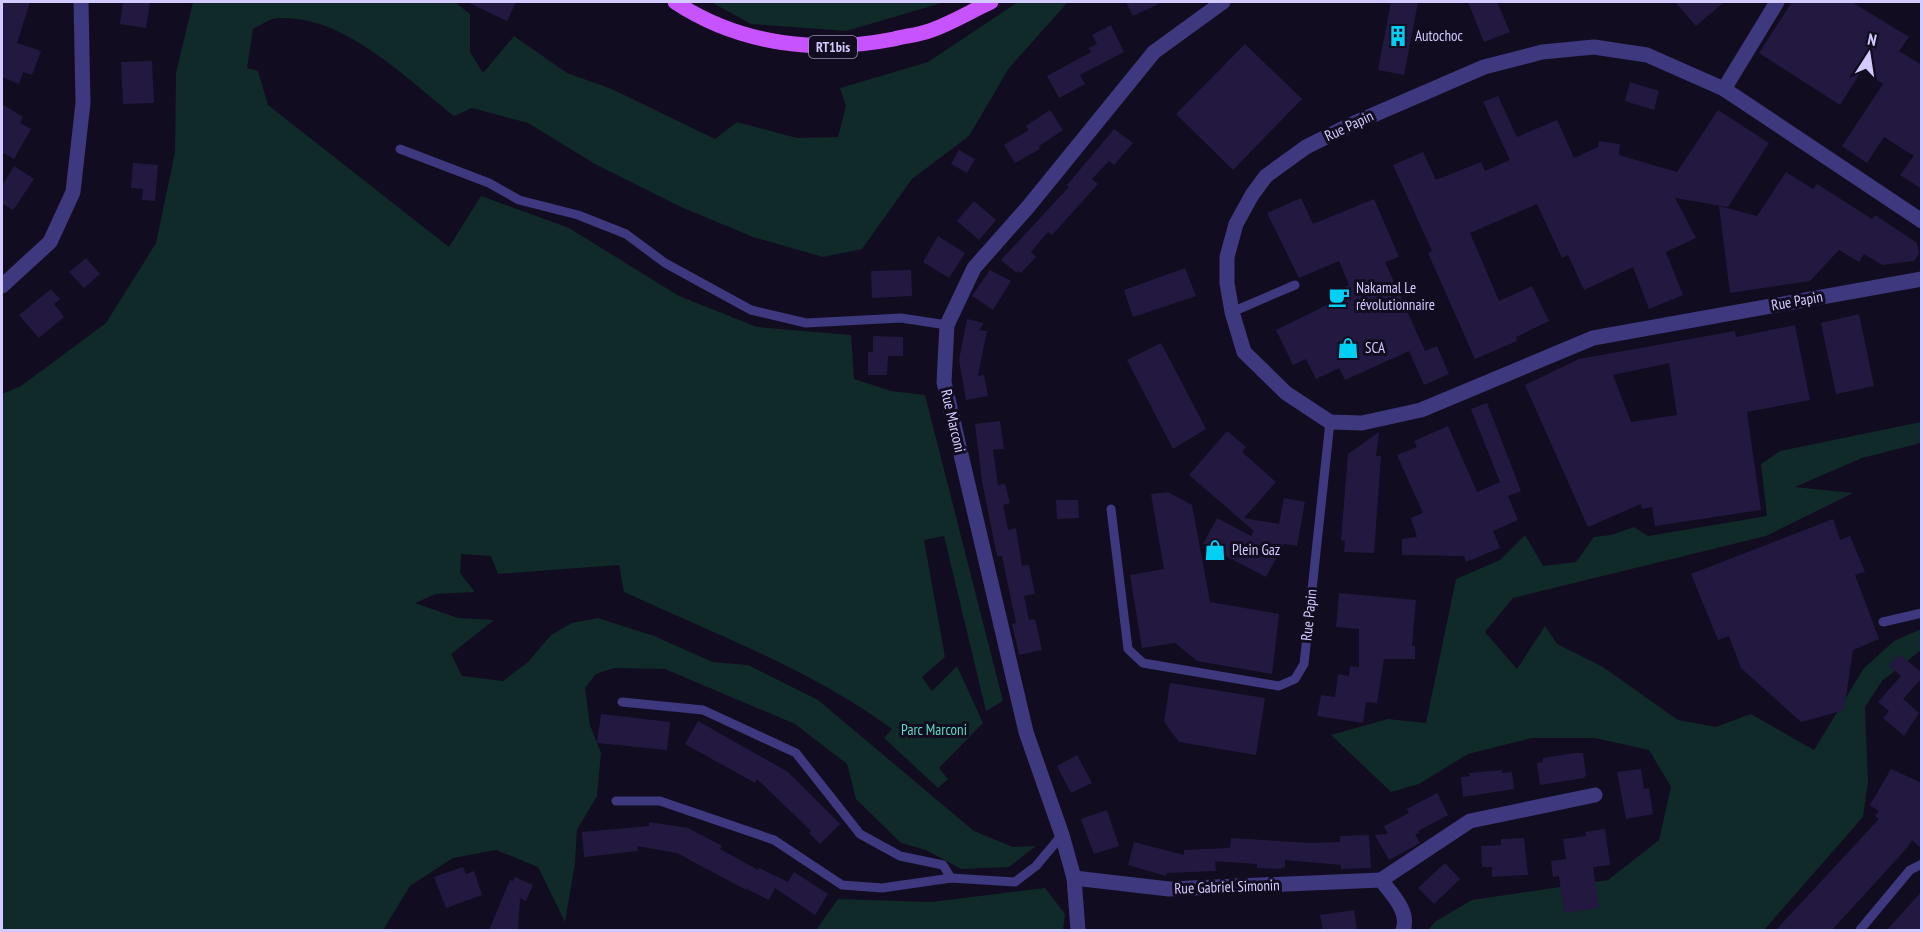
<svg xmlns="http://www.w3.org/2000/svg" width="1923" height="932" viewBox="0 0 1923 932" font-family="'PT Sans Narrow',sans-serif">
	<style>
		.green { fill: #102929 }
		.building { fill: #231940; fill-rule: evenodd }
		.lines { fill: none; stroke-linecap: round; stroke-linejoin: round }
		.lane { stroke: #3e387e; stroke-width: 9 }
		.street { stroke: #3e387e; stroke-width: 15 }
		.primary { stroke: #c753fe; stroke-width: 15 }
		.labels { text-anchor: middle; stroke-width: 6; stroke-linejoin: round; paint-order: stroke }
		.shield { fill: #110c1f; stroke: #9992bc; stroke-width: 1.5 }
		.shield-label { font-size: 14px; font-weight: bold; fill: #d3cbff }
		.poi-label { font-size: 15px; fill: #d3cbff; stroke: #110c1f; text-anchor: start }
		.street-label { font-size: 15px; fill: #d3cbff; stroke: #110c1f }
		.park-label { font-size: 15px; fill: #58dec3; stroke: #110c1f }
	</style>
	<rect width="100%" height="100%" fill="#110c1f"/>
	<!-- green -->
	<g class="green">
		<path d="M 193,2 L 455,2 L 470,14 L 470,52 L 483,73 L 514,36 L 567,73 L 612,89 L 715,139 L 737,122 L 797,138 L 838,137 L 846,106 L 840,88 L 928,62 L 1018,2 L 1068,2 L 1009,68 L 969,136 L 912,179 L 862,249 L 823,257 L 753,237 L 681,207 L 595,164 L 528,123 L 472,108 L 454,116 C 406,78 344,15 279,18 C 270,18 261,25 253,29 L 247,68 L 258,71 L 268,105 L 449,247 L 481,196 L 569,228 L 679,296 L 757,327 L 851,335 L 854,379 L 891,391 L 925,395 L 1003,701 L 986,711 L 944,536 L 924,540 L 945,657 L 922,677 L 932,691 L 957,666 L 983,723 L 939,768 L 948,779 L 938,788 L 884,738 L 892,729 C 812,670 715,634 624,592 L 619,565 L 498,574 L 491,556 L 461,554 L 460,573 L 475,592 L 436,594 L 415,603 L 458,618 L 494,620 L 451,654 L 462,676 L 503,681 L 528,662 L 551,635 L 572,623 L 598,618 L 654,636 L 713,662 L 748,665 L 818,700 L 974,831 L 1013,847 L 1036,846 L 1009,867 L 961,869 L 926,850 L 901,843 L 856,799 L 847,764 L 795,724 L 665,669 L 614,668 L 596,674 L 585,688 L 590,725 L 601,753 L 597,796 L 577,830 L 575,863 L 565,922 L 538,867 L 496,850 L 453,858 L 410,886 L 383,930 L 2,930 L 2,394 L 21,386 L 106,323 L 156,243 L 175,152 L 176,73 Z"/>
		<path d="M 711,2 L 945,2 L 846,31 L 751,24 Z"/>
		<path d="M 1921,422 L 1921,443 L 1862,458 L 1795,487 L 1853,493 L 1766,536 L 1513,598 L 1485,632 L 1517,669 L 1545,626 L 1557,644 L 1603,667 L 1678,720 L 1716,727 L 1751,714 L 1814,750 L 1864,668 L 1894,641 L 1921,629 L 1921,650 L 1882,681 L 1865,707 L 1868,782 L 1863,817 L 1764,930 L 1428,930 L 1436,921 L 1472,900 L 1608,880 L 1659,840 L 1671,787 L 1649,750 L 1595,738 L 1532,738 L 1468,754 L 1419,784 L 1391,792 L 1331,735 L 1388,719 L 1426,723 L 1456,579 L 1500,560 L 1525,535 L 1543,566 L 1576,562 L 1594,537 L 1611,535 L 1634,527 L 1648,536 L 1767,516 L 1761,464 L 1780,451 Z"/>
		<path d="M 1045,888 L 1065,914 L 1063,930 L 816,930 L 838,899 L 931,902 Z"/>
	</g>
	<!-- building -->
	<g class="building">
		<path d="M 2,2 L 30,2 L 17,43 L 41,51 L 32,75 L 23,72 L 19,84 L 2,77 Z"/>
		<path d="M 123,2 L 150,2 L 146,28 L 120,24 Z"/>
		<path d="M 467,2 L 516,2 L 507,21 Z"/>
		<path d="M 1126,2 L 1163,2 L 1133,16 Z"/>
		<path d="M 1391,2 L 1418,2 L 1404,75 L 1378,70 Z"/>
		<path d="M 1468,2 L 1497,2 L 1510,32 L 1484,42 Z"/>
		<path d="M 1675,2 L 1724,2 L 1696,26 Z"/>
		<path d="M 1792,2 L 1852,2 L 1909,37 L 1899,51 L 1922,65 L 1922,189 L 1900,175 L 1914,156 L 1884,137 L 1867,163 L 1842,146 L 1883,84 L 1862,70 L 1840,105 L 1759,53 Z"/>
		<path d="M 1111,25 L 1124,52 L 1080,75 L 1085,84 L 1059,98 L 1047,76 L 1091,52 L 1089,48 L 1097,44 L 1092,35 Z"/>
		<path d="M 1245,44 L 1302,99 L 1233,170 L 1176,114 Z"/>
		<path d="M 152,61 L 154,103 L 123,104 L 121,62 Z"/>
		<path d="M 1630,82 L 1659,91 L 1654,110 L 1625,101 Z"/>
		<path d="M 1498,96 L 1517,137 L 1557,120 L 1574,158 L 1598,147 L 1599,141 L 1620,144 L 1619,155 L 1677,172 L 1718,110 L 1769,143 L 1728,207 L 1675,198 L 1696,238 L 1666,252 L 1683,295 L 1649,309 L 1633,267 L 1584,290 L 1568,255 L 1562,258 L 1537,204 L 1470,233 L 1499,301 L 1532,286 L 1549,321 L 1516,337 L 1517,341 L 1475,359 L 1428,253 L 1432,251 L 1393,165 L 1423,152 L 1436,180 L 1481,162 L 1485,171 L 1510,160 L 1483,102 Z"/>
		<path d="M 2,104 L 23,117 L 20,123 L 31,129 L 14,159 L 2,152 Z"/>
		<path d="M 1050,110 L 1063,130 L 1039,146 L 1040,149 L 1015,163 L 1004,145 L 1029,130 L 1026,126 Z"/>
		<path d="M 1114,129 L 1133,143 L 1114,165 L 1109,161 L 1092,179 L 1098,184 L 1052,235 L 1048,232 L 1031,252 L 1036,257 L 1021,273 L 1018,271 L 1017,273 L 1001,260 L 1069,187 L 1067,185 Z"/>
		<path d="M 959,150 L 975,159 L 967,173 L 951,164 Z"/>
		<path d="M 133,163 L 158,165 L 155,201 L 142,200 L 143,189 L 131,188 Z"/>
		<path d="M 14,166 L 34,179 L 13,210 L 2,203 L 2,186 Z"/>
		<path d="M 1786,172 L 1813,189 L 1817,184 L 1872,219 L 1875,215 L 1917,243 L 1919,254 L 1914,261 L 1882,265 L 1864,254 L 1859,262 L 1839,250 L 1810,281 L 1730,293 L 1719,206 L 1757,216 Z"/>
		<path d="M 1301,198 L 1313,224 L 1374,199 L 1399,257 L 1385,262 L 1425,351 L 1437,346 L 1449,374 L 1424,385 L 1409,351 L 1345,380 L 1339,368 L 1316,379 L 1306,359 L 1293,365 L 1276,330 L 1333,302 L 1330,294 L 1349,285 L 1339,261 L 1299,278 L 1267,213 Z"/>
		<path d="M 974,201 L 996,220 L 979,240 L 957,221 Z"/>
		<path d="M 938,236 L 965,253 L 949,278 L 923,262 Z"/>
		<path d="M 86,258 L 100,274 L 84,288 L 69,272 Z"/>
		<path d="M 1185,268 L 1196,296 L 1133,317 L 1124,290 Z"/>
		<path d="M 911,270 L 912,296 L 872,298 L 871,271 Z"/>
		<path d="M 990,270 L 1011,281 L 993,310 L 972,296 Z"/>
		<path d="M 51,289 L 60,299 L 54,304 L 64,317 L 39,338 L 19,315 Z"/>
		<path d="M 1859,314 L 1874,386 L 1836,394 L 1821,323 Z"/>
		<path d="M 967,319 L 984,323 L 979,330 L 987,331 L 978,376 L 984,375 L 988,396 L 966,400 L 959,360 Z"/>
		<path d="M 1795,325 L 1810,400 L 1747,412 L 1761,510 L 1655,526 L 1652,507 L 1642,509 L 1641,504 L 1588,527 L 1525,385 L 1579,359 L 1735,331 L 1736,337 ZM 1669,363 L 1677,415 L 1631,422 L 1613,375 Z"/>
		<path d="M 873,336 L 903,337 L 903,356 L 888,356 L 887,375 L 868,375 L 868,352 L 873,352 Z"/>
		<path d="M 1161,343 L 1206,429 L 1173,449 L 1127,360 Z"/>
		<path d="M 1487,403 L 1521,491 L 1508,496 L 1518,520 L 1493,531 L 1500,548 L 1466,562 L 1464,556 L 1402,555 L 1402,539 L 1417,537 L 1411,518 L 1423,513 L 1397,455 L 1417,447 L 1414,441 L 1448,426 L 1477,492 L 1500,482 L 1471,409 Z"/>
		<path d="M 1000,421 L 1004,449 L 993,450 L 998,485 L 1005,484 L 1010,503 L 1003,505 L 1008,530 L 1016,528 L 1022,566 L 1029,565 L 1035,594 L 1024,596 L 1029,620 L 1035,619 L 1042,650 L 1019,655 L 1012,624 L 1016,623 L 1002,556 L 997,556 L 982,481 L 975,424 Z"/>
		<path d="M 1227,431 L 1246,447 L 1242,452 L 1276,482 L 1244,518 L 1279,524 L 1284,498 L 1305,502 L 1297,546 L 1284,544 L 1266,577 L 1203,544 L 1217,518 L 1251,536 L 1254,531 L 1189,475 Z"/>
		<path d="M 1379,432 L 1376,456 L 1381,456 L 1374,553 L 1344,552 L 1345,541 L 1341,540 L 1348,454 Z"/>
		<path d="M 1168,492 L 1192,505 L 1210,602 L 1279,614 L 1272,674 L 1197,661 L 1175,643 L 1142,648 L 1130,575 L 1164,569 L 1151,494 Z"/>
		<path d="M 1056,500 L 1078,500 L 1079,518 L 1057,519 Z"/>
		<path d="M 1833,519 L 1840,540 L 1850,536 L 1865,572 L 1855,575 L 1879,639 L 1853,650 L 1844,710 L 1801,722 L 1741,668 L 1729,636 L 1718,640 L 1691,574 Z"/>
		<path d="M 1339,593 L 1416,600 L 1412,646 L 1415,646 L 1415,659 L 1384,659 L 1377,703 L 1366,702 L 1363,723 L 1317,716 L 1321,695 L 1335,697 L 1338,674 L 1349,676 L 1350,666 L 1359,667 L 1359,629 L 1336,627 Z"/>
		<path d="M 1899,654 L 1922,673 L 1922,678 L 1903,699 L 1919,713 L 1904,736 L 1883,718 L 1889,711 L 1878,702 L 1901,676 L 1889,666 Z"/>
		<path d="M 1170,683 L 1265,698 L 1256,755 L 1179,742 L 1164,722 Z"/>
		<path d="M 601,714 L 670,722 L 667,750 L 597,743 Z"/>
		<path d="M 698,721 L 788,772 L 840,824 L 820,844 L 809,833 L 811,831 L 757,779 L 755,783 L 685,744 Z"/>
		<path d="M 1575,753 L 1583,753 L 1586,775 L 1584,778 L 1540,785 L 1537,763 L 1543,762 L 1543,758 Z"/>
		<path d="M 1077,755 L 1092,783 L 1071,793 L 1057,766 Z"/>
		<path d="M 1641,769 L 1644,789 L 1649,788 L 1653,814 L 1626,819 L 1617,772 Z"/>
		<path d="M 1891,769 L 1922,783 L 1922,849 L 1912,840 L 1907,848 L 1832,930 L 1776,930 L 1879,819 L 1875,816 L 1879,811 L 1870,805 Z"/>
		<path d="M 1502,770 L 1502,773 L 1512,772 L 1514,789 L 1463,797 L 1461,777 L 1470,776 L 1469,773 Z"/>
		<path d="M 1437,793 L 1448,815 L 1418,831 L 1419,833 L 1415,834 L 1420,843 L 1389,860 L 1375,835 L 1388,834 L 1384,826 L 1409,813 L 1407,809 Z"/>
		<path d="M 1107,810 L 1119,846 L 1094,854 L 1081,819 Z"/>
		<path d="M 649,822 L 688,828 L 722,846 L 720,849 L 758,870 L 759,868 L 788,882 L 794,872 L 828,894 L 815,915 L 775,888 L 769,900 L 747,889 L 746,890 L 677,853 L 637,846 L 638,851 L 584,857 L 582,832 L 649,826 Z"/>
		<path d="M 1605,829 L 1610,865 L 1593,867 L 1599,908 L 1564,913 L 1559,876 L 1553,877 L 1551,861 L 1566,859 L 1563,839 L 1586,836 L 1585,832 Z"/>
		<path d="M 1369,835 L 1371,868 L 1341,869 L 1341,865 L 1285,860 L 1285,867 L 1279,869 L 1257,868 L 1257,864 L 1215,861 L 1216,871 L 1167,873 L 1166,876 L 1128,865 L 1134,842 L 1184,855 L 1184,850 L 1230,848 L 1231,838 L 1310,843 L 1340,842 L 1340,836 Z"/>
		<path d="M 1524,838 L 1528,875 L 1492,877 L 1492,867 L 1482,867 L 1481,846 L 1501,845 L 1501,839 Z"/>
		<path d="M 1445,863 L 1460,879 L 1434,904 L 1418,888 Z"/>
		<path d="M 463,867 L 466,874 L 474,871 L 482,895 L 446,908 L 434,877 Z"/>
		<path d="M 515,877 L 533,885 L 526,901 L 520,898 L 518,930 L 489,930 L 510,880 L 513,881 Z"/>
		<path d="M 1922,891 L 1922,930 L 1887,930 Z"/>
		<path d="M 1354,910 L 1357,930 L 1323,930 L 1320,915 Z"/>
	</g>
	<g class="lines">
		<!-- lane -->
		<g class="lane">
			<path d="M 400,149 L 489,183 L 519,200 L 578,215 L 626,234 L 665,263 L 751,310 L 806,323 L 901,318 L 947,325"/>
			<path d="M 1232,312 L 1295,285"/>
			<path d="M 1111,509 L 1128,649 L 1143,663 L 1279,686 L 1295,679 L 1304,664 L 1330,422"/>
			<path d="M 1883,622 L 1922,613"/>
			<path d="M 622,702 L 703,710 L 796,753 L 860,834 L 900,856 L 943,865 L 951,878"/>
			<path d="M 616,801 L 660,801 L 774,840 L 842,885 L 882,888 L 951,878 L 1015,882 L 1036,866 L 1062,835"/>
			<path d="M 1860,930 L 1910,870 L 1922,864"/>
		</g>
		<!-- street -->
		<g class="street">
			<path d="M 1724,89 L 1777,2"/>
			<path d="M 1922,221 L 1724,89 L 1647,55 L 1594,47 L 1542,52 L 1484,67 L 1350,125 L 1306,147 L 1266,176 L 1252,195 L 1236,224 L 1227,257 L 1227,283 L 1232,312 L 1244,352 L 1286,393 L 1330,422 L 1362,423 L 1421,410 L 1593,338 L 1922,279"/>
			<path d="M 2,286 L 50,242 L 73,192 L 83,103 L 81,2"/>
			<path d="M 1074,878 L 1169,889 L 1381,880 C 1392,894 1410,912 1403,930"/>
			<path d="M 1381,880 L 1470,821 L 1595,795"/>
			<path d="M 1078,930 L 1074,878 L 1062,835 L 1026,732 L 944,382 L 947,325 L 974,268 L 1028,207 L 1154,52 L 1223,2"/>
		</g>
		<!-- primary -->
		<path class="primary" d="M 675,2 C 740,45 818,54 894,39 C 905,36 918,35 929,31 C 950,24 971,11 991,2"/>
	</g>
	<!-- icons -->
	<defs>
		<symbol id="building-bare" viewBox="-9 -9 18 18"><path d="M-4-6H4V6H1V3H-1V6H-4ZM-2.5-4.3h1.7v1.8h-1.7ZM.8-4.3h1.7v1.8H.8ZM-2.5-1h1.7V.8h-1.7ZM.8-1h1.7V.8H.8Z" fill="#02cff4" stroke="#110c1f" stroke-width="2.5" paint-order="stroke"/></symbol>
		<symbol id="cafe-bare" viewBox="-9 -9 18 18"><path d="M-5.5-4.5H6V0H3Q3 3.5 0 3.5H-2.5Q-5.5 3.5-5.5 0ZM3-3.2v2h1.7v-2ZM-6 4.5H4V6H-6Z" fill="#02cff4" stroke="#110c1f" stroke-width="2.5" paint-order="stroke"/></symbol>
		<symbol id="shop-bare" viewBox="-9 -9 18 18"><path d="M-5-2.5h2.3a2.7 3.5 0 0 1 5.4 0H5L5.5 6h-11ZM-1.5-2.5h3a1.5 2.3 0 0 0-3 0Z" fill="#02cff4" stroke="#110c1f" stroke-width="2.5" paint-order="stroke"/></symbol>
	</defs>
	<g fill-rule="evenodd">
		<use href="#building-bare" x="1383" y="21" width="30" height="30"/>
		<use href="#cafe-bare" x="1324" y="282" width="30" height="30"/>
		<use href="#shop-bare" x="1333" y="333" width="30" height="30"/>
		<use href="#shop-bare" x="1200" y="535" width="30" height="30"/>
	</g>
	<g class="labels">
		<!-- shield labels -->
		<rect class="shield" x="809" y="36" width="48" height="22" rx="4.5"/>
		<g class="shield-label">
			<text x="833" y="52">RT1bis</text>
		</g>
		<!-- poi labels -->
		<g class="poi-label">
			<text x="1415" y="41">Autochoc</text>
			<text x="1356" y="293">Nakamal Le<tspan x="1356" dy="17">révolutionnaire</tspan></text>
			<text x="1365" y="353">SCA</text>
			<text x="1232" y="555">Plein Gaz</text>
		</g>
		<!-- street labels -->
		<g class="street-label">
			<text transform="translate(1349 126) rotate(-25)" y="5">Rue Papin</text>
			<text transform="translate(1797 301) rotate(-10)" y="5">Rue Papin</text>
			<text transform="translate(953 421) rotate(77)" y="5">Rue Marconi</text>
			<text transform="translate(1309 615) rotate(-84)" y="5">Rue Papin</text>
			<text transform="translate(1227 887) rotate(-2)" y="5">Rue Gabriel Simonin</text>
		</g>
		<!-- park labels -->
		<g class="park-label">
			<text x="934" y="735">Parc Marconi</text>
		</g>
	</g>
	<!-- border -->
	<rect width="1923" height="932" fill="none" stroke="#d3cbff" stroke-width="6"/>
	<!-- north arrow -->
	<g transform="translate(1869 54) rotate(12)" stroke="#110c1f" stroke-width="4.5" paint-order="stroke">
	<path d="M0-4.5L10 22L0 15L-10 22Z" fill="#d3cbff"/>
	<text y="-9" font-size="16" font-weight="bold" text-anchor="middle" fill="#d3cbff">N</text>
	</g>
</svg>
